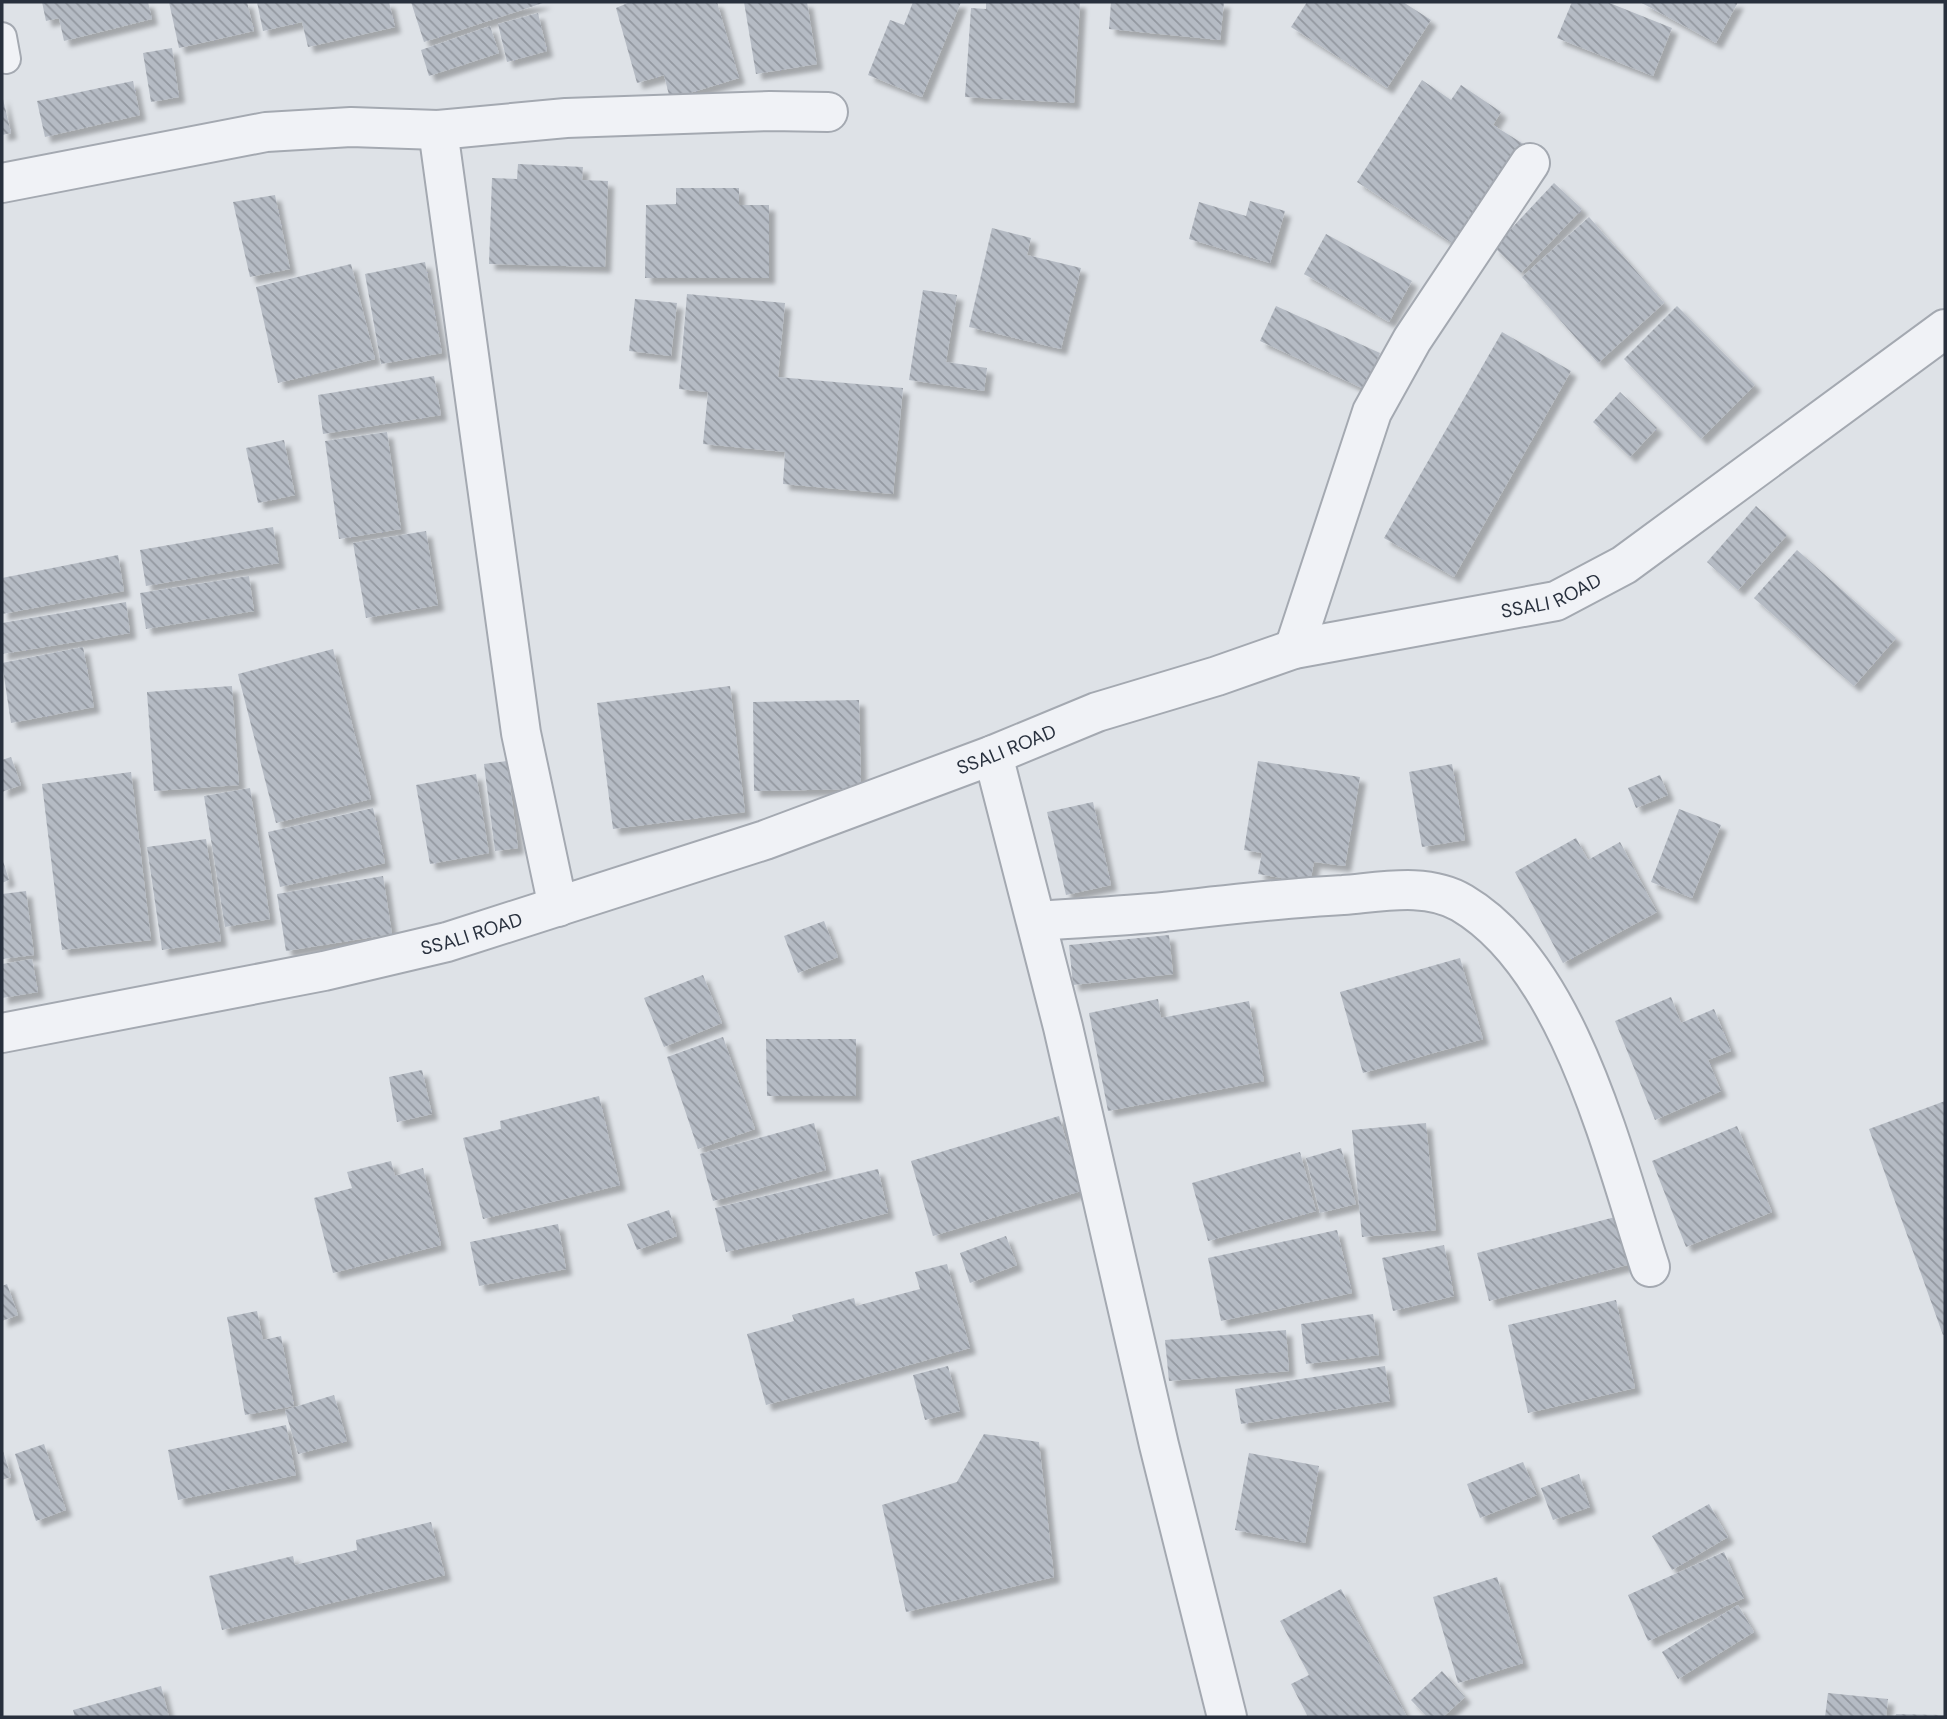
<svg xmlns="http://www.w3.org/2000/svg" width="1947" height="1719" viewBox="0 0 1947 1719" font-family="'DM Sans',sans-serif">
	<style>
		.building { fill: url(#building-back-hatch); filter: url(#shadow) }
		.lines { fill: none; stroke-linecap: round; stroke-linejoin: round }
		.service-casing { stroke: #a4a9b1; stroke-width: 32 }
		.minor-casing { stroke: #a4a9b1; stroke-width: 42 }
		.service { stroke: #f0f2f6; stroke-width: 28 }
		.minor { stroke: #f0f2f6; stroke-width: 38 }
		.labels { text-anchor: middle; stroke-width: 5; stroke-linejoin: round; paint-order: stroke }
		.street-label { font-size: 19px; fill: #28303d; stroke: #edf1f5 }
	</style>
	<defs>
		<pattern id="building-back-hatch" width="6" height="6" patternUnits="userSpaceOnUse" patternTransform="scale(1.75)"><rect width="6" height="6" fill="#b5bbc4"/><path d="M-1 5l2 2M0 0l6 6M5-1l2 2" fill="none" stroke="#9398a0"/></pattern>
		<filter id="shadow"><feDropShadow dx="6" dy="6" stdDeviation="2" flood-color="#0004"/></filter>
	</defs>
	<rect width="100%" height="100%" fill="#dee2e7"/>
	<!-- building -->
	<g class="building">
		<path d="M 42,2 L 148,2 L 152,19 L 64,41 L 59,18 L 46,21 Z"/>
		<path d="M 169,2 L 247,2 L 254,31 L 179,48 Z"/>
		<path d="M 257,2 L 389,2 L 395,27 L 308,47 L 302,22 L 263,31 Z"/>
		<path d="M 411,2 L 546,2 L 424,42 Z"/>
		<path d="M 630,2 L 717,2 L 739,78 L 670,99 L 664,75 L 637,83 L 616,8 Z"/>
		<path d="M 744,2 L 807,2 L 817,64 L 756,74 Z"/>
		<path d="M 913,2 L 961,2 L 922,97 L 868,75 L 890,20 L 904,25 Z"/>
		<path d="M 986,2 L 1080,2 L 1074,103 L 965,97 L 971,8 L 986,9 Z"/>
		<path d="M 1111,2 L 1224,2 L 1220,40 L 1109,29 Z"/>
		<path d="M 1307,2 L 1403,2 L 1431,20 L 1387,88 L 1291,27 Z"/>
		<path d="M 1572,2 L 1607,2 L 1672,28 L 1653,76 L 1557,38 Z"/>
		<path d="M 1640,2 L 1738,2 L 1716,43 Z"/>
		<path d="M 538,13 L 547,51 L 507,62 L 498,24 Z"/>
		<path d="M 490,26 L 499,53 L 429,76 L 421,50 Z"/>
		<path d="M 172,48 L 179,97 L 151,102 L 143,53 Z"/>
		<path d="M 1422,80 L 1451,100 L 1461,85 L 1501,112 L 1493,125 L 1528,147 L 1463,250 L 1357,182 Z"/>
		<path d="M 133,81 L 140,115 L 45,137 L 37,101 Z"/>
		<path d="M 2,95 L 11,133 L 2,135 Z"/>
		<path d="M 518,164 L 583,167 L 582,180 L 608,181 L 605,267 L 489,264 L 492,178 L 517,179 Z"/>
		<path d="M 1554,183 L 1582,209 L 1521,273 L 1494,247 Z"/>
		<path d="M 676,188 L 739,188 L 739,205 L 769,205 L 769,278 L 645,278 L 646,205 L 676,204 Z"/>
		<path d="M 275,195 L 290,269 L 250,277 L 233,202 Z"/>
		<path d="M 1250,201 L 1285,211 L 1270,263 L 1189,239 L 1199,202 L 1246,216 Z"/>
		<path d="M 1589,217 L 1664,303 L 1598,363 L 1522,277 Z"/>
		<path d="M 992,228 L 1031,238 L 1027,255 L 1081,268 L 1061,349 L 969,327 Z"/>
		<path d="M 1326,234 L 1412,281 L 1389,322 L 1304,274 Z"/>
		<path d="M 425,262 L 442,353 L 381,364 L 365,274 Z"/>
		<path d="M 351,264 L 375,359 L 278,383 L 256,287 Z"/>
		<path d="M 923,290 L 957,295 L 946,362 L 987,368 L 984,391 L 909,380 Z"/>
		<path d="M 687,294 L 785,303 L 778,377 L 903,388 L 893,494 L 783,484 L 785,452 L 703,444 L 708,392 L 679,389 Z"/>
		<path d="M 635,299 L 677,303 L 671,356 L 629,351 Z"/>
		<path d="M 1276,306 L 1380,353 L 1364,389 L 1260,341 Z"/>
		<path d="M 1677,306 L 1755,385 L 1701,439 L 1624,359 Z"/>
		<path d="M 1502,332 L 1571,371 L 1454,577 L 1384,538 Z"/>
		<path d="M 434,376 L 441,415 L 323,434 L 318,395 Z"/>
		<path d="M 1620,392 L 1657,428 L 1630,457 L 1593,422 Z"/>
		<path d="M 387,432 L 401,529 L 339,539 L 325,441 Z"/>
		<path d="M 284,440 L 295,495 L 258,503 L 246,448 Z"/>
		<path d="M 1756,506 L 1787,535 L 1738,590 L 1707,562 Z"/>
		<path d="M 273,527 L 279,563 L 146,586 L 140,550 Z"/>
		<path d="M 426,531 L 438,605 L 366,618 L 353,543 Z"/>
		<path d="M 1797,550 L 1896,638 L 1854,686 L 1754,598 Z"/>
		<path d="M 118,555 L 124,591 L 2,614 L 2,578 Z"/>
		<path d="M 249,576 L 254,611 L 146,629 L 140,593 Z"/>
		<path d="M 126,602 L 130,633 L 2,654 L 2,623 Z"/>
		<path d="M 83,647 L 94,707 L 11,723 L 2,663 Z"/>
		<path d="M 333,649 L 371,799 L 276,823 L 238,674 Z"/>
		<path d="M 232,686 L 239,785 L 154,791 L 147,692 Z"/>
		<path d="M 730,686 L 745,812 L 613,829 L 597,703 Z"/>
		<path d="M 859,700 L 861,789 L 754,791 L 753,702 Z"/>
		<path d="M 11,757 L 21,785 L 2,792 L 2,760 Z"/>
		<path d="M 507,761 L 518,848 L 495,851 L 484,764 Z"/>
		<path d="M 1258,761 L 1360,777 L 1345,866 L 1314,862 L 1310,883 L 1258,874 L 1262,853 L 1244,850 Z"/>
		<path d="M 1452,764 L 1465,840 L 1422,847 L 1409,772 Z"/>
		<path d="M 131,772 L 151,940 L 62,950 L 42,784 Z"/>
		<path d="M 476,774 L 489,853 L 430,864 L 416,785 Z"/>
		<path d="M 1660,775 L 1668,795 L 1636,808 L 1628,788 Z"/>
		<path d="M 250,788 L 270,919 L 225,927 L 204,796 Z"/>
		<path d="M 1093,802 L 1111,885 L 1066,895 L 1047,812 Z"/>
		<path d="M 373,808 L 385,863 L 280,887 L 268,832 Z"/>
		<path d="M 1679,809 L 1721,825 L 1692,898 L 1651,882 Z"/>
		<path d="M 1576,838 L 1588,860 L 1620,842 L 1657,912 L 1563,963 L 1515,872 Z"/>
		<path d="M 206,839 L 221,941 L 162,950 L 147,847 Z"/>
		<path d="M 2,858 L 9,880 L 2,883 Z"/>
		<path d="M 383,876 L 392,934 L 286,951 L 277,894 Z"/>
		<path d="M 26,891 L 34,955 L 2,959 L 2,894 Z"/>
		<path d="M 824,921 L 838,957 L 798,973 L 784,936 Z"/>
		<path d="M 1169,935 L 1173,974 L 1073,985 L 1069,945 Z"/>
		<path d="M 1460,958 L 1483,1039 L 1363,1073 L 1340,992 Z"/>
		<path d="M 32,959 L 38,992 L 2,998 L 2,964 Z"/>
		<path d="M 703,975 L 722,1023 L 664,1047 L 644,998 Z"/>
		<path d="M 1671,997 L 1681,1023 L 1714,1009 L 1731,1051 L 1708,1060 L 1721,1091 L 1655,1120 L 1615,1021 Z"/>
		<path d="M 1158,999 L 1161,1018 L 1249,1001 L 1264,1081 L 1108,1111 L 1089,1013 Z"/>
		<path d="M 723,1037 L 755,1129 L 698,1149 L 667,1057 Z"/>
		<path d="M 766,1039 L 856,1039 L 856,1096 L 767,1096 Z"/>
		<path d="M 422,1070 L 432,1114 L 397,1122 L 389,1077 Z"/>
		<path d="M 599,1096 L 620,1185 L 483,1219 L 463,1138 L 501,1129 L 500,1121 Z"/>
		<path d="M 1945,1101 L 1945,1334 L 1943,1335 L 1869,1129 Z"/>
		<path d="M 1059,1116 L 1081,1191 L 933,1236 L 911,1161 Z"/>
		<path d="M 814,1123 L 826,1170 L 713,1201 L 700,1154 Z"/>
		<path d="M 1426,1123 L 1436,1230 L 1362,1237 L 1352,1130 Z"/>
		<path d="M 1737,1126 L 1772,1212 L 1686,1247 L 1652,1161 Z"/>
		<path d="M 1341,1148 L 1356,1204 L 1320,1213 L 1306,1158 Z"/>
		<path d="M 1300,1152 L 1316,1211 L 1208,1241 L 1192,1183 Z"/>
		<path d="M 391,1161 L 395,1176 L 423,1168 L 441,1245 L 333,1273 L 314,1198 L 352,1188 L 347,1172 Z"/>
		<path d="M 878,1169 L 888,1213 L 726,1252 L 715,1208 Z"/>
		<path d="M 669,1210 L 677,1236 L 637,1250 L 627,1224 Z"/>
		<path d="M 1619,1216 L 1631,1264 L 1489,1301 L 1477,1253 Z"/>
		<path d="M 558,1224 L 566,1269 L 479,1286 L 470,1242 Z"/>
		<path d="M 1337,1230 L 1352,1293 L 1221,1321 L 1208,1258 Z"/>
		<path d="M 1006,1236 L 1017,1265 L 970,1283 L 960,1253 Z"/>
		<path d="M 1444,1245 L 1454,1296 L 1393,1311 L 1382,1258 Z"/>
		<path d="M 947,1264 L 970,1348 L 766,1405 L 747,1334 L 794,1321 L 792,1315 L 854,1298 L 856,1306 L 920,1289 L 915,1272 Z"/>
		<path d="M 7,1284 L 18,1315 L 2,1321 L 2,1286 Z"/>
		<path d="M 1616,1300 L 1635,1388 L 1528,1413 L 1508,1325 Z"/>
		<path d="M 257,1311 L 263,1340 L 281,1336 L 294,1406 L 245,1415 L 227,1317 Z"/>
		<path d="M 1373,1314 L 1379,1355 L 1306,1364 L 1301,1324 Z"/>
		<path d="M 1286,1330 L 1289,1371 L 1169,1381 L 1165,1340 Z"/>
		<path d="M 948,1366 L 960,1411 L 925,1420 L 913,1375 Z"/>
		<path d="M 1385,1366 L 1390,1401 L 1241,1424 L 1235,1389 Z"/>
		<path d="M 334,1395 L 347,1441 L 298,1454 L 285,1410 Z"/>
		<path d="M 286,1425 L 296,1475 L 178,1500 L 168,1450 Z"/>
		<path d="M 984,1434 L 1039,1442 L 1054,1577 L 906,1612 L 882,1505 L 957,1482 Z"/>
		<path d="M 44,1444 L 66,1510 L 36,1521 L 15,1454 Z"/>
		<path d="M 2,1448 L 11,1477 L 2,1480 Z"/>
		<path d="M 1249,1453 L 1319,1466 L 1305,1543 L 1235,1530 Z"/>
		<path d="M 1523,1462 L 1537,1495 L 1480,1518 L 1467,1484 Z"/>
		<path d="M 1579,1474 L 1590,1507 L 1553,1520 L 1541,1488 Z"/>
		<path d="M 1709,1504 L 1728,1537 L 1672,1570 L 1652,1536 Z"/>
		<path d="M 431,1522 L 445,1575 L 222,1630 L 209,1576 L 293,1556 L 295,1565 L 357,1550 L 356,1540 Z"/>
		<path d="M 1724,1552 L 1744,1598 L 1648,1641 L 1628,1595 Z"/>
		<path d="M 1497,1577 L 1523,1663 L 1458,1683 L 1433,1597 Z"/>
		<path d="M 1341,1589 L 1407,1717 L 1308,1717 L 1291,1684 L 1309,1675 L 1280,1621 Z"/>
		<path d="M 1738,1605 L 1754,1632 L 1678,1679 L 1662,1652 Z"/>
		<path d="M 1442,1671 L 1465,1697 L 1443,1717 L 1427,1717 L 1411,1700 Z"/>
		<path d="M 161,1686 L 169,1717 L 75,1717 L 73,1710 Z"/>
		<path d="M 1828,1693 L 1888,1699 L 1886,1717 L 1825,1717 Z"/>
		<path d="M 1896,1714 L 1945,1715 L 1945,1717 L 1895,1717 Z"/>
	</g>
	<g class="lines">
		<defs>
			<path id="service" d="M 2,37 L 6,59"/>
			<g id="minor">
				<path d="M 438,130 L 521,733 L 558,907"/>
				<path d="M 2,183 L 266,132 L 351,127 L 438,130 L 566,118 L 770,111 L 828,112"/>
				<path d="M 1294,649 L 1372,412 L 1412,340 L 1530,163"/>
				<path d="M 993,755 L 1063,1027 L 1159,1445 L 1227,1717"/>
				<path d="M 1037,921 C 1079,918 1122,916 1164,912 C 1224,905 1283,898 1343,895 C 1381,892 1427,882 1462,903 C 1570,967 1613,1155 1650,1267"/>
				<path id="s1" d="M 2,1033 L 324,971 L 447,942 L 765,840 L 993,755 L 1097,712 L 1217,676 L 1294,649 L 1556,601 L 1624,565 L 1945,329"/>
			</g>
		</defs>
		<!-- service casing -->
		<use href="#service" class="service-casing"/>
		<!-- minor casing -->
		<use href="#minor" class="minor-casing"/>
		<!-- service -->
		<use href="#service" class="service"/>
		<!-- minor -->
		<use href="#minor" class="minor"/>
	</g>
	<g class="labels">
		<!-- street labels -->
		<g class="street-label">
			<text dy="7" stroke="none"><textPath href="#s1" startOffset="1614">SSALI ROAD</textPath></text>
			<text dy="7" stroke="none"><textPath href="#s1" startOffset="1046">SSALI ROAD</textPath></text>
			<text dy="7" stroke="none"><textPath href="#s1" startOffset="480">SSALI ROAD</textPath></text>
		</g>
	</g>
	<!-- border -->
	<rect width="1947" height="1719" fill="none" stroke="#28303d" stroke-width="7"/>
</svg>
